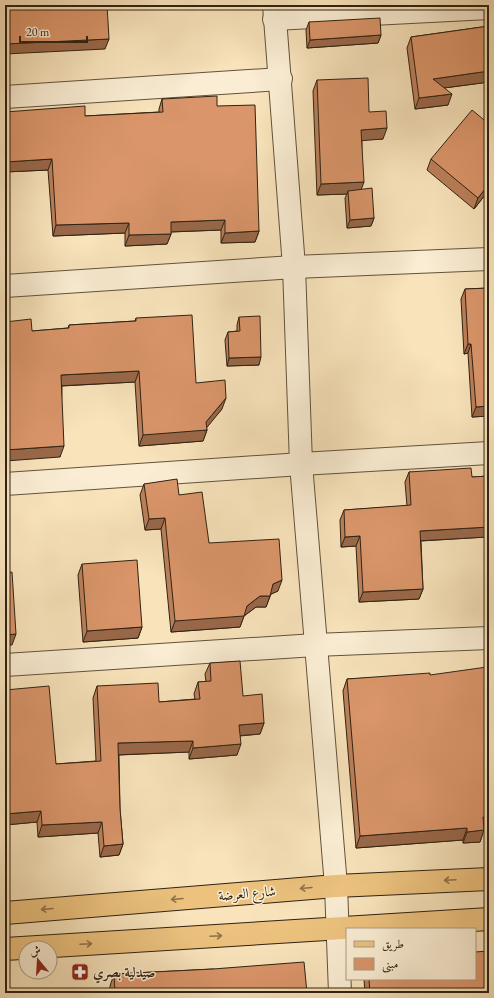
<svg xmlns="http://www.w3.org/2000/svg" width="494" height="998" viewBox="0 0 494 998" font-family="'EB Garamond',Amiri,serif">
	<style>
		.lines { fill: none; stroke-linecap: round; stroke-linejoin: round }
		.minor-casing { stroke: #62523c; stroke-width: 24 }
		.major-casing { stroke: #302212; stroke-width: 24 }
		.minor { stroke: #faedd3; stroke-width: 22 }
		.major { stroke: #ecc27e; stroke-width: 22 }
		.wall { fill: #bb805b; stroke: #302212 }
		.shaded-wall { fill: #99684a; stroke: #302212 }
		.building { fill: #da956a; stroke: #302212 }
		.oneway { stroke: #8e7248 }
		.labels { text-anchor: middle; stroke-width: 3; stroke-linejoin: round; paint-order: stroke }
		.street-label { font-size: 14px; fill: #302212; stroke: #faedd3 }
		.poi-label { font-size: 14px; font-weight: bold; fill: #302212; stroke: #faedd3; text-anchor: start }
	</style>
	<rect width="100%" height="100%" fill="#f8e3bb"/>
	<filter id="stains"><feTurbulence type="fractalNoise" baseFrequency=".005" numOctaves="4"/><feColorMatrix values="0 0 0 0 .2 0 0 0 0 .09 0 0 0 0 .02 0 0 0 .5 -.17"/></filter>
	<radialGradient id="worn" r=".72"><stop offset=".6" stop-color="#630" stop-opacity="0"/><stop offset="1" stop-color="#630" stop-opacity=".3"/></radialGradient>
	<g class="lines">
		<defs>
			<g id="minor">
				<path d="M 274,5 L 294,267 L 301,464 L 336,886 L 340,993"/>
				<path d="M 274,19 L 489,8"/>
				<path d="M 5,97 L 281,79"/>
				<path d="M 5,286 L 294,267 L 489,259"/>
				<path d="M 5,484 L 301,464 L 489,453"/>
				<path d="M 5,665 L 315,645 L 489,638"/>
			</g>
			<g id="major">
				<path d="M 5,913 L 336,886 L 489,879"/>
				<path d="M 5,949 L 489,919"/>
			</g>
		</defs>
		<!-- minor casing -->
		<use href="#minor" class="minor-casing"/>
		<!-- major casing -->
		<use href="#major" class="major-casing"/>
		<!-- minor -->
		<use href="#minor" class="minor"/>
		<!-- major -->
		<use href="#major" class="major"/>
	</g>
	<!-- wall -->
	<g class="wall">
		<path d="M 309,22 L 381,35 L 378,43 L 307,48 L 306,30 Z"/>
		<path d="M 489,26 L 489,82 L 444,88 L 448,105 L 415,109 L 407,48 L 411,37 Z"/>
		<path d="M 317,80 L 369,112 L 383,139 L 362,140 L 361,189 L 374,218 L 371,226 L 347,228 L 345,198 L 347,194 L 317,195 L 313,91 Z"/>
		<path d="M 162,99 L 217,106 L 259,231 L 255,242 L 221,243 L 221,230 L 171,232 L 171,234 L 167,244 L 125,246 L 125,233 L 53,236 L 48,170 L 5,172 L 5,112 L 85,116 L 159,112 L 159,109 Z"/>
		<path d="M 489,124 L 489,190 L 474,209 L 427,170 L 431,159 Z"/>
		<path d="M 489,288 L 489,416 L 472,417 L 468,353 L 464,354 L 461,299 L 465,289 Z"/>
		<path d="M 239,317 L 259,365 L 227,366 L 225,340 L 228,332 L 237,331 L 237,325 Z"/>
		<path d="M 136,318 L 196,383 L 222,409 L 206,427 L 207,430 L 203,441 L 139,446 L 135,382 L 62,386 L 60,457 L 32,331 L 68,328 L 69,325 L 135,321 Z"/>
		<path d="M 409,472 L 472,477 L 489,476 L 489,564 L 487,537 L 421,541 L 423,589 L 419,599 L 359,602 L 356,546 L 341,547 L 340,520 L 344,510 L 407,506 L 405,482 Z"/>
		<path d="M 144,484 L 179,495 L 209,543 L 278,591 L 271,594 L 266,607 L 256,607 L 244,616 L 240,627 L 171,632 L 161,529 L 145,530 L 140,495 Z"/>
		<path d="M 82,564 L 142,627 L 138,638 L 83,642 L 78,575 Z"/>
		<path d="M 210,663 L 243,696 L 264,723 L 260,734 L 240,736 L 237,755 L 189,759 L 189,752 L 119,755 L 120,809 L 123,844 L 119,855 L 100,857 L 98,833 L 38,837 L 37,822 L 5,825 L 5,690 L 56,764 L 96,761 L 93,698 L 97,686 L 159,702 L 195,699 L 194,694 L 198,682 L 206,682 L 205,674 Z"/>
		<path d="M 430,675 L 489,828 L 484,829 L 480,842 L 463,843 L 463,840 L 356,848 L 343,691 L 347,679 Z"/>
		<path d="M 213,969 L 307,993 L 110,993 L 110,986 L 114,974 Z"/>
		<path d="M 364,979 L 475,979 L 489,993 L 365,993 Z"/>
	</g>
	<!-- shaded-wall -->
	<g class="shaded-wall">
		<path d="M 381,35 L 378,43 L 307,48 L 310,40 Z"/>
		<path d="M 109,39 L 105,49 L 5,54 L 5,44 Z"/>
		<path d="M 489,71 L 489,82 L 429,90 L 433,79 Z"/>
		<path d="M 452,94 L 448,105 L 415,109 L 419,98 Z"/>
		<path d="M 387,128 L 383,139 L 357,141 L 361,130 Z"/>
		<path d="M 52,159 L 48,170 L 5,172 L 5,162 Z"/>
		<path d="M 364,182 L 360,193 L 348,191 L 347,194 L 317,195 L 321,184 Z"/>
		<path d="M 489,184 L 489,190 L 474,209 L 478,198 Z"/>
		<path d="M 374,218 L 371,226 L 347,228 L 350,220 Z"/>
		<path d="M 225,220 L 221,230 L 167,232 L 171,222 Z"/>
		<path d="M 129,223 L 125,233 L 53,236 L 56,225 Z"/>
		<path d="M 259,231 L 255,242 L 221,243 L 225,233 Z"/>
		<path d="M 171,234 L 167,244 L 125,246 L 129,235 Z"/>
		<path d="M 468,344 L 471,344 L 468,353 L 464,354 Z"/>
		<path d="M 261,357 L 259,365 L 227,366 L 229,358 Z"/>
		<path d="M 139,371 L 135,382 L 57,386 L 61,375 Z"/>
		<path d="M 226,398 L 222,409 L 204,431 L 207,430 L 203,441 L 139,446 L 143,435 L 206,422 Z"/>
		<path d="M 489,406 L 489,416 L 472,417 L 476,407 Z"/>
		<path d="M 64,446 L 60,457 L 5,461 L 5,450 Z"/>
		<path d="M 165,518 L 161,529 L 145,530 L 149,519 Z"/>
		<path d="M 489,527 L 489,531 L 487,537 L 417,541 L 420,531 Z"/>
		<path d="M 360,536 L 356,546 L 341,547 L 345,537 Z"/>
		<path d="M 282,580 L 278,591 L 269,595 L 273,584 Z"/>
		<path d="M 423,589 L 419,599 L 359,602 L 363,592 Z"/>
		<path d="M 260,596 L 270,596 L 266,607 L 256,607 L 244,616 L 240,627 L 171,632 L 175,621 L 247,606 Z"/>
		<path d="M 142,627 L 138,638 L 83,642 L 87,631 Z"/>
		<path d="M 16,634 L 12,645 L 5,645 L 5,635 Z"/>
		<path d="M 264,723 L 260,734 L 235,736 L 239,725 Z"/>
		<path d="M 193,741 L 189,752 L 114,755 L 118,743 Z"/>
		<path d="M 241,744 L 237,755 L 189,759 L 193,748 Z"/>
		<path d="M 41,811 L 37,822 L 5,825 L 5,814 Z"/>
		<path d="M 483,817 L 489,817 L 489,828 L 479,829 Z"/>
		<path d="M 102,822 L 98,833 L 38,837 L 42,825 Z"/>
		<path d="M 467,828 L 463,840 L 356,848 L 360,836 Z"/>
		<path d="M 484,830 L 480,842 L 463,843 L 467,832 Z"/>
		<path d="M 123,844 L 119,855 L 100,857 L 104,846 Z"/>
	</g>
	<!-- building -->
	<g class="building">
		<path d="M 5,5 L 107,5 L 109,39 L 5,44 Z"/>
		<path d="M 380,18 L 381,35 L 310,40 L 309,22 Z"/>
		<path d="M 489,26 L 489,71 L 433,79 L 452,94 L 419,98 L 411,37 Z"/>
		<path d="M 368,78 L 369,112 L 386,111 L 387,128 L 361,130 L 364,182 L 321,184 L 317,80 Z"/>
		<path d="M 217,96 L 217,106 L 255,105 L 259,231 L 225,233 L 225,220 L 171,222 L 171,234 L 129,235 L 129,223 L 56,225 L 52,159 L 5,162 L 5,112 L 85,106 L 85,116 L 163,112 L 162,99 Z"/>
		<path d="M 472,110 L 489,124 L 489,184 L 478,198 L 431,159 Z"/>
		<path d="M 372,188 L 374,218 L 350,220 L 348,191 Z"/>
		<path d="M 489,288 L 489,406 L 476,407 L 471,344 L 468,344 L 465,289 Z"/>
		<path d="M 192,315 L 196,383 L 225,380 L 226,398 L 206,422 L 207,430 L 143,435 L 139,371 L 61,375 L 64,446 L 5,450 L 5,322 L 31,319 L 32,331 L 69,328 L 69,325 L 136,321 L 136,318 Z"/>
		<path d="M 260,316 L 261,357 L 229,358 L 228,332 L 240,331 L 239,317 Z"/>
		<path d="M 471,468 L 472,477 L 489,476 L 489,527 L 420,531 L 423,589 L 363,592 L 360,536 L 345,537 L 344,510 L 411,505 L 409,472 Z"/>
		<path d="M 177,479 L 179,495 L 202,492 L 209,543 L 279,539 L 282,580 L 273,584 L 270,596 L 260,596 L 247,606 L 244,616 L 175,621 L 165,518 L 149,519 L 144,484 Z"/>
		<path d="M 137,560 L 142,627 L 87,631 L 82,564 Z"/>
		<path d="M 12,572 L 16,634 L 5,635 L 5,573 Z"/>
		<path d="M 240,661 L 243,696 L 262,694 L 264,723 L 239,725 L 241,744 L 193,748 L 193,741 L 118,743 L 120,809 L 123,844 L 104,846 L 102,822 L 42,825 L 41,811 L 5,814 L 5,690 L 49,686 L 56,764 L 101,761 L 97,686 L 158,683 L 159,702 L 200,699 L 198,682 L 211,681 L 210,663 Z"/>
		<path d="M 487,667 L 489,683 L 489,817 L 483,817 L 484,830 L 467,832 L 467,828 L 360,836 L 347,679 L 430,673 L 430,675 Z"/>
		<path d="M 489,951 L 489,993 L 370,993 L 369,979 L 475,979 L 475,952 Z"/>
		<path d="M 304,962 L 307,993 L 115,993 L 114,974 L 213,969 Z"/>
	</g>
	<!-- one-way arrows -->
	<defs><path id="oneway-shaft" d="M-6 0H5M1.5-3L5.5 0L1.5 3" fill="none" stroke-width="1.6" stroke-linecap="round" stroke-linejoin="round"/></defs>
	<g class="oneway">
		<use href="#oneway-shaft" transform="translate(450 880) rotate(177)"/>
		<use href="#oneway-shaft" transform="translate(306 888) rotate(175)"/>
		<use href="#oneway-shaft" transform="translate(177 899) rotate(175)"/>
		<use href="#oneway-shaft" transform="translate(47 909) rotate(175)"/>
		<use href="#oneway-shaft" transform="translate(216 936) rotate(-3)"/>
		<use href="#oneway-shaft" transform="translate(86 944) rotate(-3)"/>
	</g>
	<!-- icons -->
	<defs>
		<symbol id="pharmacy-square" viewBox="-11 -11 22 22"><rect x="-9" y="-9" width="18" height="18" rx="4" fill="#8f2418" stroke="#faedd3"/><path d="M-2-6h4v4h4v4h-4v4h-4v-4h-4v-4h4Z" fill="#fff"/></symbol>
	</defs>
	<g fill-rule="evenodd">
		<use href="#pharmacy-square" x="70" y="962" width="20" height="20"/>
	</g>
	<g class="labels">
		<!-- street labels -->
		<g class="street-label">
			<text transform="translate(247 893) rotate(-5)" y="5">شارع العرضة</text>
		</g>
		<!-- poi labels -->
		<g class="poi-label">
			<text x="93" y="977">صيدلية بصري</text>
		</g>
	</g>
	<!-- margin -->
	<rect width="494" height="998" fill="none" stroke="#f8e3bb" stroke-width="20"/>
	<rect x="6" y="6" width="482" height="986" fill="none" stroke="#302212" stroke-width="2"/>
	<rect x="10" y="10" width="474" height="978" fill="none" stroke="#302212"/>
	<!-- legend -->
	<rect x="346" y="928" width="130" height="52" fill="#faedd3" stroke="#a99c86"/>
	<rect x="354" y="941" width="20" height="6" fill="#ecc27e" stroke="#a99c86"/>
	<text x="382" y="948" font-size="12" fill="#302212">طريق</text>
	<rect x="354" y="958" width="20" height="12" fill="#da956a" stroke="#a99c86"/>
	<text x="382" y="968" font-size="12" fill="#302212">مبنى</text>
	<!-- north arrow -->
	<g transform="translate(38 960) rotate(342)"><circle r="19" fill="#faedd3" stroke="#a99c86"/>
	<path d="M0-3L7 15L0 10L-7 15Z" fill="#8f2418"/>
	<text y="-6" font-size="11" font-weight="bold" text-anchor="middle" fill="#302212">ش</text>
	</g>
	<!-- scale -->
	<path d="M20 36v6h67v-6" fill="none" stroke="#302212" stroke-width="2"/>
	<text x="26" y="36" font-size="12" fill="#302212" stroke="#faedd3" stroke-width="3" paint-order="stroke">20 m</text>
	<rect width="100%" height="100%" filter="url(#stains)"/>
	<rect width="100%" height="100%" fill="url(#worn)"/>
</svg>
